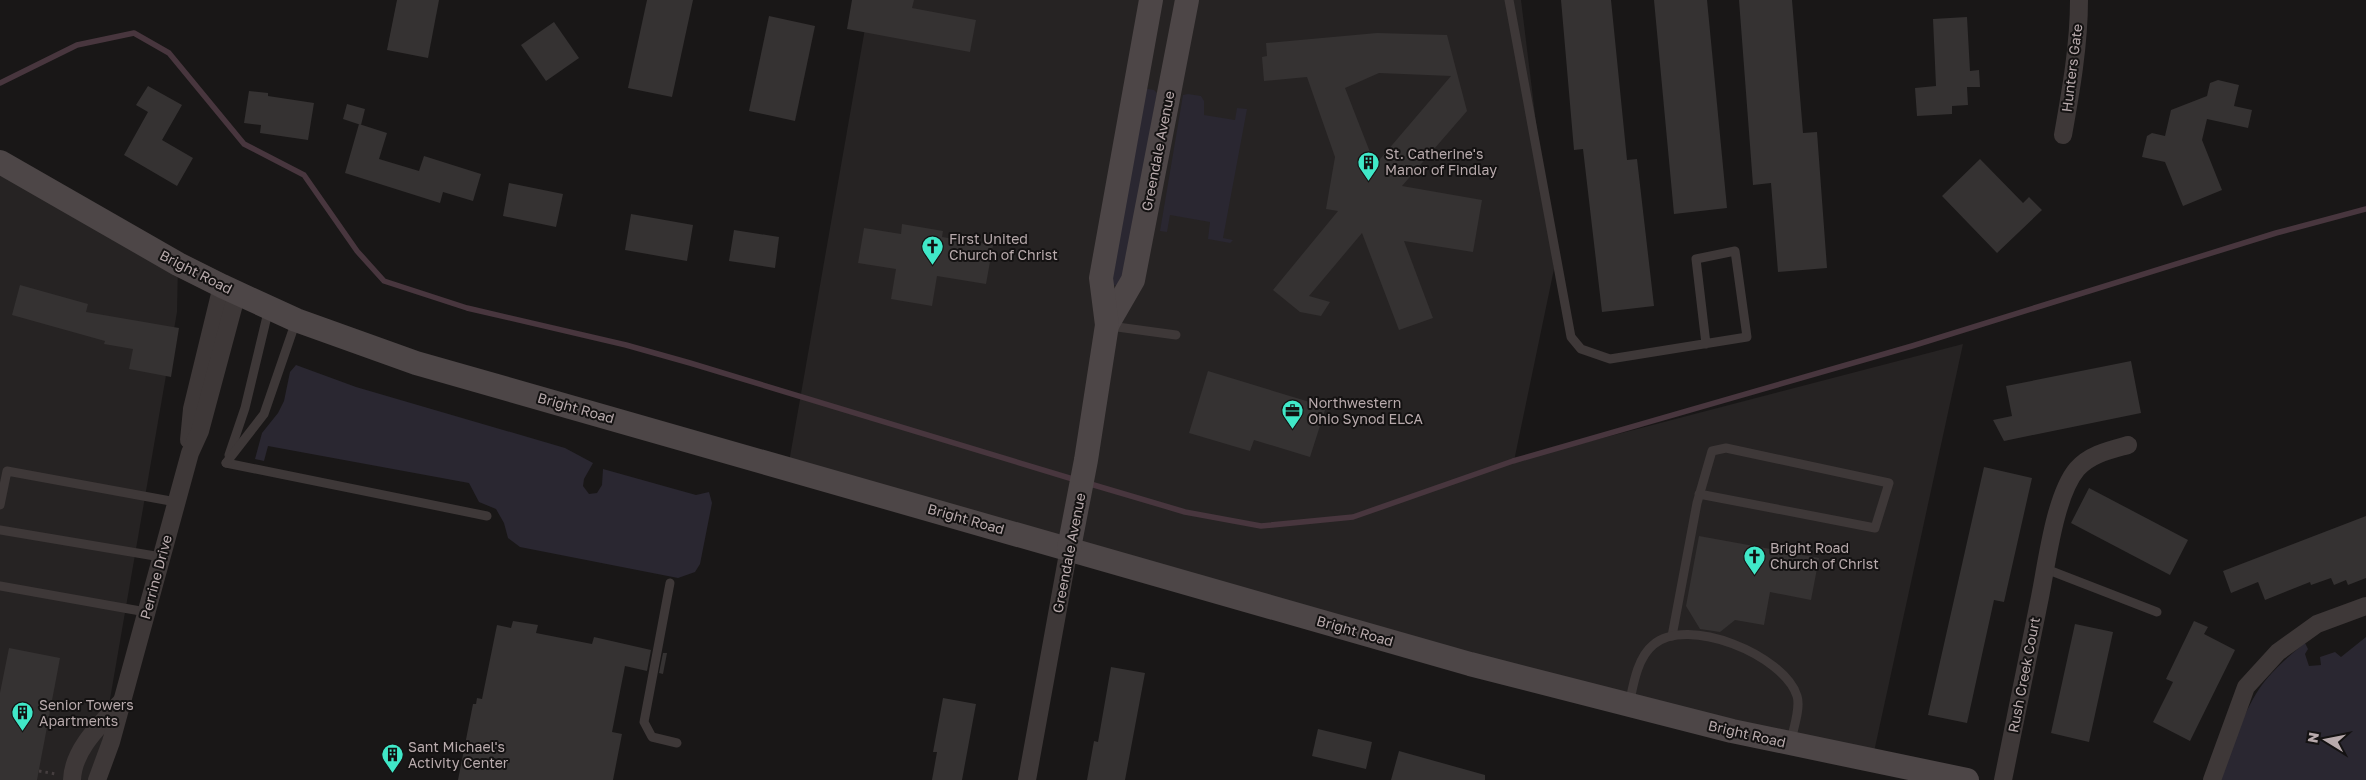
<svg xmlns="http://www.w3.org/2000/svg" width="2366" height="780" viewBox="0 0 2366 780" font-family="'Golos Text',sans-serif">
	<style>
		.built { fill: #262323 }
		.green { fill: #2a2731 }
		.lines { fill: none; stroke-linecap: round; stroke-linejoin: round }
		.stream { stroke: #48363e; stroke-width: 5.5 }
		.building { fill: #353232; fill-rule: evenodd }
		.path { stroke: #453e3f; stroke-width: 3; stroke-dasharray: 2.5 4; stroke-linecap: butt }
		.lane { stroke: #3e3838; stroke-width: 9 }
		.street { stroke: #3e3838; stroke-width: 18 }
		.secondary { stroke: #4d4647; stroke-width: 24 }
		.labels { text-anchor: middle; stroke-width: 4; stroke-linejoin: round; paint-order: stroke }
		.street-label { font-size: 14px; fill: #b8aaac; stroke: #141212 }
		.poi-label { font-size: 14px; fill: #b8aaac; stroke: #141212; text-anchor: start }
	</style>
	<rect width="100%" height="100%" fill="#191717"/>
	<!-- built -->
	<g class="built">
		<path d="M 870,0 L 1521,0 L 1554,269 L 1514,461 L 1963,344 L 1872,761 L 788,468 Z"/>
		<path d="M 0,162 L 178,264 L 177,312 L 96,780 L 0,780 Z"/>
	</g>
	<!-- green -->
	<g class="green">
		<path d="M 1143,88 L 1154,90 L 1157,93 L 1124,280 L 1119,286 L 1113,285 L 1108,279 Z"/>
		<path d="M 1188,94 L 1201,96 L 1204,101 L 1204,115 L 1235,120 L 1237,108 L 1247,109 L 1223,238 L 1233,240 L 1230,243 L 1208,239 L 1210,222 L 1170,215 L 1167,232 L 1160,231 L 1183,95 Z"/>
		<path d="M 296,365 L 356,387 L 565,448 L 593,463 L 584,479 L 583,486 L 589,494 L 597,493 L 602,485 L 603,469 L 696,495 L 709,492 L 712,503 L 700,564 L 695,572 L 678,578 L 520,547 L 508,538 L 504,523 L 496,509 L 479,502 L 469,483 L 268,446 L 264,461 L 255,459 L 262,433 L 278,413 L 284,401 L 290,372 Z"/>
		<path d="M 2366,637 L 2366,780 L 2218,780 C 2229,753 2239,724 2253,699 C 2265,677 2285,659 2305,643 L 2308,649 L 2305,654 L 2309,666 L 2321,665 L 2320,657 L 2335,652 L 2341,657 Z"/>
	</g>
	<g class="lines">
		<!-- stream -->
		<g class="stream">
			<path d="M 0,83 L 77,45 L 134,33 L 169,53 L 244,144 L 304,175 L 357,251 L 384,281 L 467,308 L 626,345 L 690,363 L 1076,480"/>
			<path d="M 1087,483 L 1185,512 L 1261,526 L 1353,517 L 1513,461 L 1912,346 L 2276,233 L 2366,209"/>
		</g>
	</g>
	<!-- building -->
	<g class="building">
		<path d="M 397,0 L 439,0 L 428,58 L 387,50 Z"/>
		<path d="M 647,0 L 693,0 L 672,97 L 628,88 Z"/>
		<path d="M 852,0 L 914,0 L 912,8 L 976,20 L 970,52 L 847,29 Z"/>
		<path d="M 1561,0 L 1611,0 L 1627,160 L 1637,159 L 1654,306 L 1602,312 L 1583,149 L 1574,150 Z"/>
		<path d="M 1654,0 L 1707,0 L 1727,208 L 1674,214 Z"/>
		<path d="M 1739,0 L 1792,0 L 1803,133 L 1817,132 L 1827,268 L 1778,272 L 1771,183 L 1753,185 Z"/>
		<path d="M 769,16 L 815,26 L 795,121 L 749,111 Z"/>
		<path d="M 1967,17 L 1970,71 L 1979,70 L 1980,87 L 1967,87 L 1968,105 L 1952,106 L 1952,114 L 1917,116 L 1915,88 L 1936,86 L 1933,19 Z"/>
		<path d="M 554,22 L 579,58 L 546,81 L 521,45 Z"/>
		<path d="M 1377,33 L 1447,35 L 1467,111 L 1402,186 L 1482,200 L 1473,252 L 1404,241 L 1433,318 L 1399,330 L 1362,233 L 1309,296 L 1330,302 L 1321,316 L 1300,312 L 1273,290 L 1338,211 L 1326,209 L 1335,157 L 1307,77 L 1264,81 L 1262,57 L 1267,56 L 1266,43 ZM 1379,73 L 1451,76 L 1375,165 L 1345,88 Z"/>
		<path d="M 2218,80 L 2239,85 L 2234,106 L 2252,110 L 2248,128 L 2207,119 L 2202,140 L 2222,190 L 2183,206 L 2165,162 L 2142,157 L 2147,136 L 2152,133 L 2165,136 L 2171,110 L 2207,96 L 2210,83 Z"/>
		<path d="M 148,86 L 182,105 L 162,140 L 193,158 L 177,186 L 124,155 L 148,112 L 136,105 Z"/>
		<path d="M 249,91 L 268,93 L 268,96 L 314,103 L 308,140 L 260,133 L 261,125 L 244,123 Z"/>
		<path d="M 347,104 L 365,109 L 361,125 L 343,119 Z"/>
		<path d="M 359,124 L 387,133 L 379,159 L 419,171 L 424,156 L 481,174 L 473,201 L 443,192 L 440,203 L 345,173 Z"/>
		<path d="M 1980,159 L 2023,203 L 2029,197 L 2042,210 L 1997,253 L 1942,196 Z"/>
		<path d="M 509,183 L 563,194 L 556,227 L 503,216 Z"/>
		<path d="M 631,214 L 693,225 L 687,261 L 625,250 Z"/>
		<path d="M 902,224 L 943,231 L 942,237 L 993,245 L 986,284 L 937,276 L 932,306 L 891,299 L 896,269 L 858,263 L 864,228 L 901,234 Z"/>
		<path d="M 734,230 L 779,237 L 775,268 L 729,261 Z"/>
		<path d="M 20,285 L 88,304 L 86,312 L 179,328 L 171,377 L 129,369 L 133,349 L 104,344 L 105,341 L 12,315 Z"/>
		<path d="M 2131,361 L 2141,413 L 2004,441 L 1993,420 L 2012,416 L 2006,386 Z"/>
		<path d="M 1208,371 L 1326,407 L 1310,457 L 1254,440 L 1250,451 L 1189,433 Z"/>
		<path d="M 1984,467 L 2032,478 L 2004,602 L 1994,600 L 1967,723 L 1928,715 Z"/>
		<path d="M 2089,488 L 2188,540 L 2170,575 L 2071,523 Z"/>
		<path d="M 2366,516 L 2366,578 L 2348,585 L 2346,580 L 2334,585 L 2331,578 L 2311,585 L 2310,582 L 2265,600 L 2258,582 L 2231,593 L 2223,571 Z"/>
		<path d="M 1699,536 L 1819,558 L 1811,600 L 1770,592 L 1764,625 L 1735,620 L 1720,632 L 1700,629 L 1686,606 Z"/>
		<path d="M 513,621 L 538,625 L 536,633 L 592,644 L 594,637 L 651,650 L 647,671 L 625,666 L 612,732 L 622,734 L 613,780 L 458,780 L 473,704 L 476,704 L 477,698 L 482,699 L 497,625 L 511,628 Z"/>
		<path d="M 2194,621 L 2208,627 L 2204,634 L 2235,650 L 2190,741 L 2153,722 L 2173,682 L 2166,679 Z"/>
		<path d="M 2075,624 L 2113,632 L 2089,742 L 2051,733 Z"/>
		<path d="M 9,648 L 60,658 L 37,780 L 0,780 L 0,693 Z"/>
		<path d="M 663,653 L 667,653 L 663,674 L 659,673 Z"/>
		<path d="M 1111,667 L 1145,673 L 1125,780 L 1087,780 L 1094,741 L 1098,742 Z"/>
		<path d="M 943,698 L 976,704 L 962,780 L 932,780 L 937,752 L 933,752 Z"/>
		<path d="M 1318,729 L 1372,742 L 1366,769 L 1312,756 Z"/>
		<path d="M 1399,751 L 1485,775 L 1485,780 L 1391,780 Z"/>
	</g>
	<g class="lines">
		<!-- path -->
		<path class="path" d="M 39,771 L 56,774"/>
		<!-- lane -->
		<g class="lane">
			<path d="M 1509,0 L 1571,337 L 1581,349 L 1610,359 L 1747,337 L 1735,251 L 1696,259 L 1706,344"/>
			<path d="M 1110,326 L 1176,335"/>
			<path d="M 229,455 L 245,408 L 269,308"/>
			<path d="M 226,463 L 487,516"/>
			<path d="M 226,463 L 264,414 L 296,321"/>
			<path d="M 0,505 L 7,471 L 176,502"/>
			<path d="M 0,530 L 161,557"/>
			<path d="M 2046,569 L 2157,612"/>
			<path d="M 670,583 L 644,722 L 652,737 L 677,743"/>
			<path d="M 0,586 L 146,612"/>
			<path d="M 1672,636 L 1697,503 L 1712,451 L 1726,448 L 1889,483 L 1875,528 L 1699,494"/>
			<path d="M 1629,705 C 1633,686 1637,658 1653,645 C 1687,615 1784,655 1797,696 C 1801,708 1793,729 1791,741"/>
		</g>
		<!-- street -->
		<g class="street">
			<path d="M 2063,135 C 2071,90 2079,45 2079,0"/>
			<path d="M 189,440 L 192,409 L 222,286"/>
			<path d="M 72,780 C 73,749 101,724 121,702"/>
			<path d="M 97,780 L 111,742 L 190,453 L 200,431 L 237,293"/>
			<path d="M 1027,780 L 1069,548"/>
			<path d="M 2003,780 C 2015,719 2028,658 2040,597 C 2047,562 2055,495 2077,469 C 2090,454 2110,450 2128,445"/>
			<path d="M 2212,780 L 2246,687 L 2278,652 L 2317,624 L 2366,606"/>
		</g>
		<!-- secondary -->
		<g class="secondary">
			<path d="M 0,162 L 178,264 L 222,286 L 296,320 L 416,363 L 1470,664 L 1732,731 L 1967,780"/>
			<path d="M 1107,325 L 1133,280 L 1187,0"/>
			<path d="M 1069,548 L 1086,460 L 1107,325 L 1101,278 L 1151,0"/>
		</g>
	</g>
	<!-- icons -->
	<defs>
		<symbol id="building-pin" viewBox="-11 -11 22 30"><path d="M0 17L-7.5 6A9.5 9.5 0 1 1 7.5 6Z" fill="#40e8c8" stroke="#141212"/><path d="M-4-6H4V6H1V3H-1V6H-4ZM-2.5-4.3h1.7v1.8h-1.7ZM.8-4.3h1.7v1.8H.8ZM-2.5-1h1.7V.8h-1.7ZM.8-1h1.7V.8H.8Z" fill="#111"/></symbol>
		<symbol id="church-pin" viewBox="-11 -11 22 30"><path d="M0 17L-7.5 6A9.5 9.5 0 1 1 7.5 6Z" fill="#40e8c8" stroke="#141212"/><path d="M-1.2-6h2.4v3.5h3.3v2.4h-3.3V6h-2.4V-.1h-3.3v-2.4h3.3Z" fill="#111"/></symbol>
		<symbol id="office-pin" viewBox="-11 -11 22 30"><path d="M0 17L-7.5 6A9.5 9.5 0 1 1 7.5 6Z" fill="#40e8c8" stroke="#141212"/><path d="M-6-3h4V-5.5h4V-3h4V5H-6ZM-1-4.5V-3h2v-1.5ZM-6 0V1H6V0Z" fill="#111"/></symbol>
	</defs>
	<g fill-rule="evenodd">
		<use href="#building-pin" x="1356" y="150" width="25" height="34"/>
		<use href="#church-pin" x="920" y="234" width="25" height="34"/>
		<use href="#office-pin" x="1280" y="398" width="25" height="34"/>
		<use href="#church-pin" x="1742" y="544" width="25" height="34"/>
		<use href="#building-pin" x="10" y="700" width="25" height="34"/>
		<use href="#building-pin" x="380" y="742" width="25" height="34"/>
	</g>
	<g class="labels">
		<!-- street labels -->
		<g class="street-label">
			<text transform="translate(2072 68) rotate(-83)" y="5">Hunters Gate</text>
			<text transform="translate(1158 151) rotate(-79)" y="5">Greendale Avenue</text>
			<text transform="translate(196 272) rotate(27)" y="5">Bright Road</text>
			<text transform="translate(576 408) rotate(16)" y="5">Bright Road</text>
			<text transform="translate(966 519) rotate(16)" y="5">Bright Road</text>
			<text transform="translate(1069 553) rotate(-79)" y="5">Greendale Avenue</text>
			<text transform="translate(156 577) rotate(-75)" y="5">Perrine Drive</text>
			<text transform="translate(1355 631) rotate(16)" y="5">Bright Road</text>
			<text transform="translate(2024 675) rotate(-79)" y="5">Rush Creek Court</text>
			<text transform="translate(1747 734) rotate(13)" y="5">Bright Road</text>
		</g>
		<!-- poi labels -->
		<g class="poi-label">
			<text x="1385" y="159">St. Catherine's<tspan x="1385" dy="16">Manor of Findlay</tspan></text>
			<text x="949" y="244">First United<tspan x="949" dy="16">Church of Christ</tspan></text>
			<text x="1308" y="408">Northwestern<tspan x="1308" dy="16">Ohio Synod ELCA</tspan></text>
			<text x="1770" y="553">Bright Road<tspan x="1770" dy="16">Church of Christ</tspan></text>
			<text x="39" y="710">Senior Towers<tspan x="39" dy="16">Apartments</tspan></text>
			<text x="408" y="752">Sant Michael's<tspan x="408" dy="16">Activity Center</tspan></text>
		</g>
	</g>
	<!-- north arrow -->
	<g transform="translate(2326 740) rotate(280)" stroke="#141212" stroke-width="4" paint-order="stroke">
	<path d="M0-4L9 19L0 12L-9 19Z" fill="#b8aaac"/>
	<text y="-8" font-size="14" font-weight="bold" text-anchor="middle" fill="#b8aaac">N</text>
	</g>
</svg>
